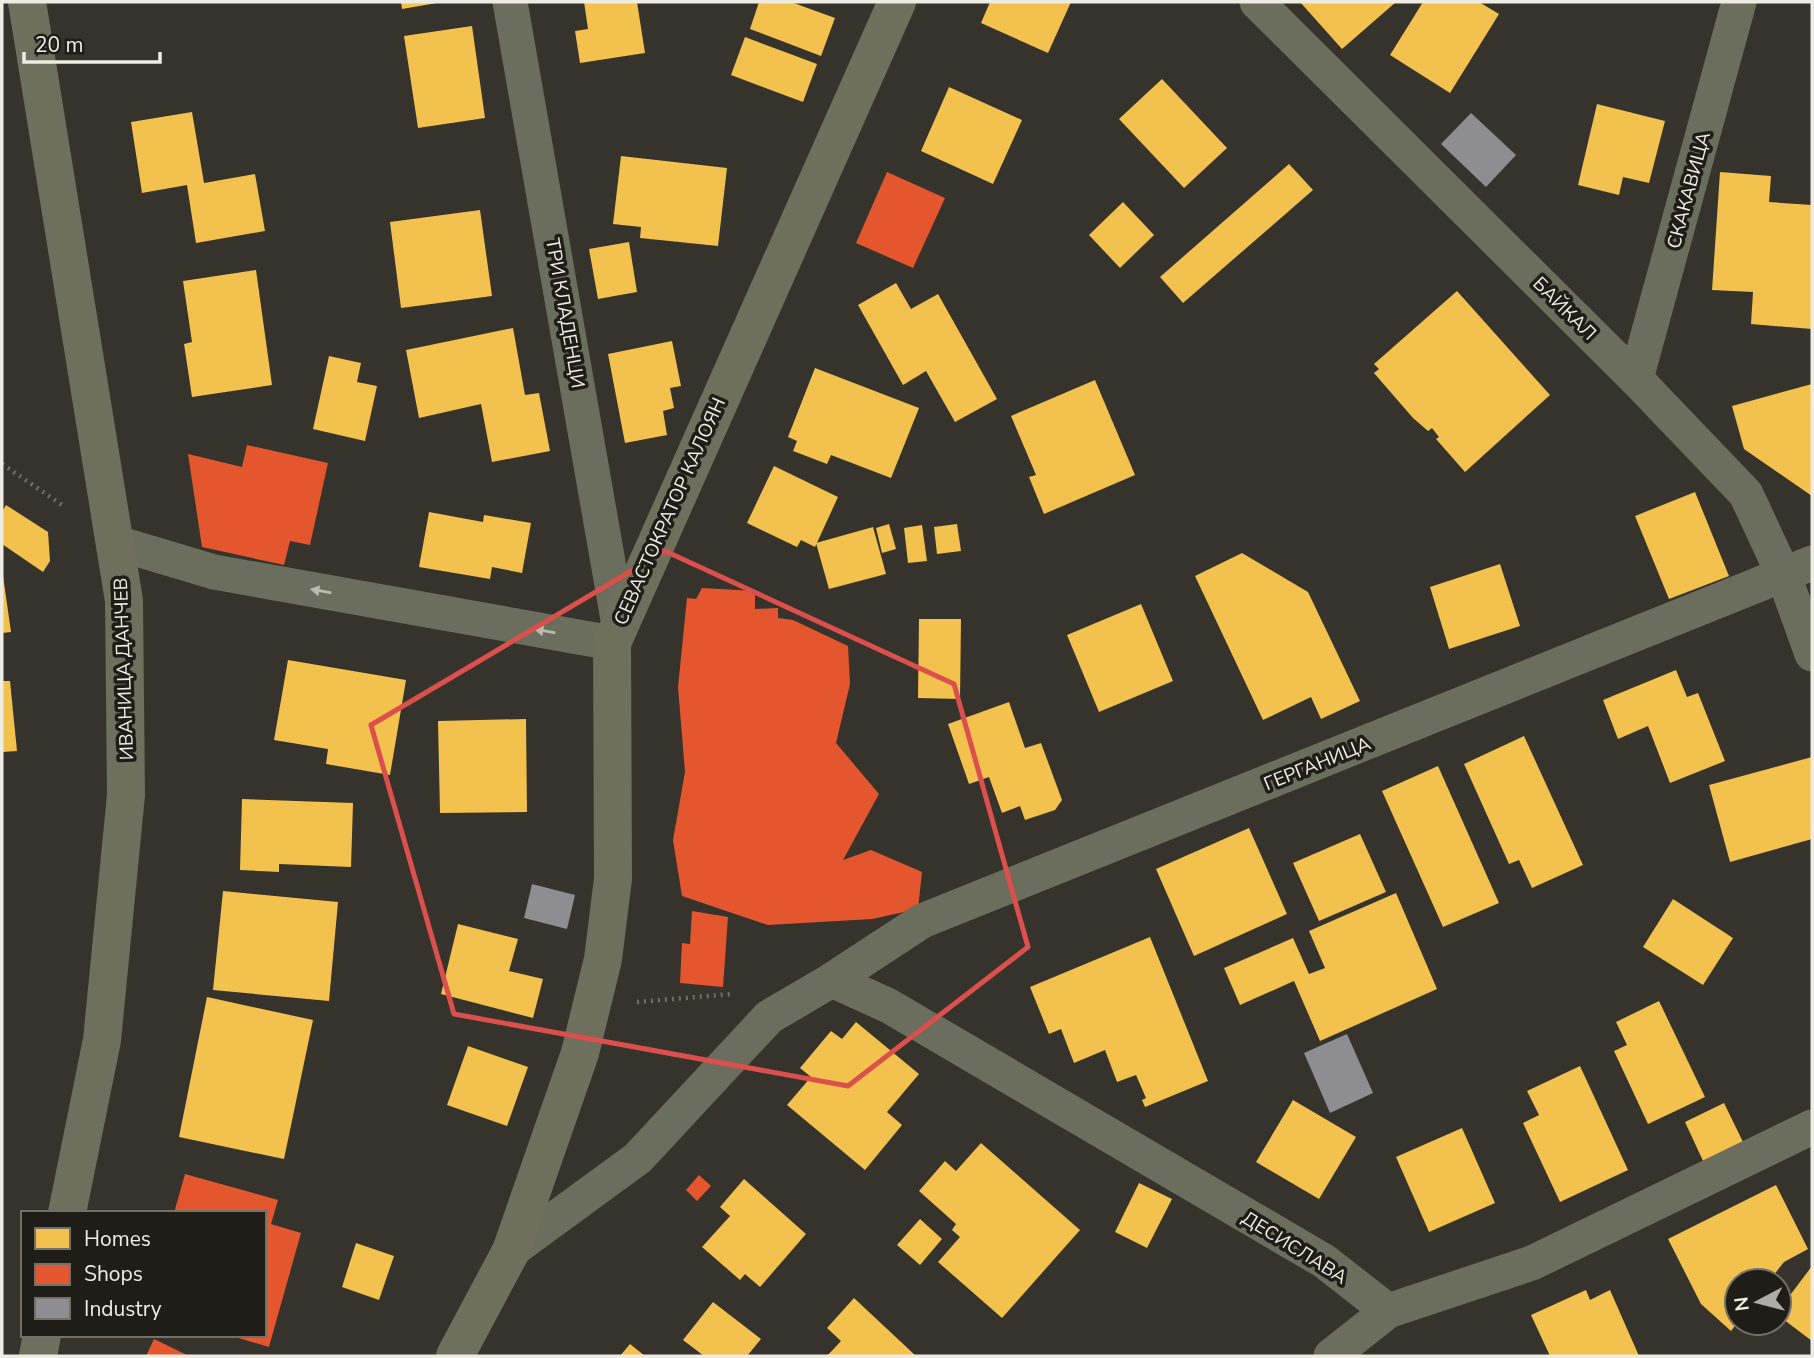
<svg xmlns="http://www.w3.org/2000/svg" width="1814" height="1358" viewBox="0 0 1814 1358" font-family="'Nunito Sans',sans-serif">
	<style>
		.homes { fill: #f2c14e }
		.shops { fill: #e4572e }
		.industry { fill: #8d8d92 }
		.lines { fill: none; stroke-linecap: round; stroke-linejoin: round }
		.path { stroke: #717267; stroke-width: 4.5; stroke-dasharray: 2 5; stroke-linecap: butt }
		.minor { stroke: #6c6e5d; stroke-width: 35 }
		.secondary { stroke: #6e6f5d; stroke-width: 38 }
		.oneway { fill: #babaad }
		.marked { fill: none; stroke: #db4f4d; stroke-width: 5; stroke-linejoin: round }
		.labels { text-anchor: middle; stroke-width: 7; stroke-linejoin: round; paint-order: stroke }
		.street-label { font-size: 19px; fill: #eeece3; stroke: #1f1d17 }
	</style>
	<rect width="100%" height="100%" fill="#35332c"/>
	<!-- homes -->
	<g class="homes">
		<path d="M 401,2 L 437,2 L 437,3 L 402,9 Z"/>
		<path d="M 584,2 L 637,2 L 645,53 L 580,63 L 575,31 L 588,29 Z"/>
		<path d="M 759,2 L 791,2 L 835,18 L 821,56 L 750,29 Z"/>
		<path d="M 990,2 L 1071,2 L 1048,53 L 981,23 Z"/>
		<path d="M 1300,2 L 1396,2 L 1342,49 Z"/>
		<path d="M 1423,2 L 1479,2 L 1499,14 L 1450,93 L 1390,55 Z"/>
		<path d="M 472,26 L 485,118 L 418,128 L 404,36 Z"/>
		<path d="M 745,37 L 817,64 L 803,102 L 731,75 Z"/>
		<path d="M 1162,79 L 1227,148 L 1184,188 L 1119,119 Z"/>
		<path d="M 949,87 L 1022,120 L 993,184 L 921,151 Z"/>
		<path d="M 1597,104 L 1665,121 L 1649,183 L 1623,177 L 1619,195 L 1578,185 Z"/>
		<path d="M 192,112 L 204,183 L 255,174 L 265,231 L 196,243 L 187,185 L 142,193 L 131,122 Z"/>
		<path d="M 621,156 L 727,168 L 718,246 L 640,238 L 641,227 L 613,224 Z"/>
		<path d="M 1289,164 L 1313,190 L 1183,303 L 1160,277 Z"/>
		<path d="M 1720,172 L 1771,176 L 1769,202 L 1812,205 L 1812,329 L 1751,324 L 1753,292 L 1712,290 Z"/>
		<path d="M 1123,202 L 1154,235 L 1120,268 L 1089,235 Z"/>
		<path d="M 480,210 L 492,296 L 401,308 L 390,222 Z"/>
		<path d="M 629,242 L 637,292 L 598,299 L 589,249 Z"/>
		<path d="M 256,270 L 272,385 L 192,397 L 184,344 L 192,342 L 183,281 Z"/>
		<path d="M 896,283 L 911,309 L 938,294 L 997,399 L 955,422 L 926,371 L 903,385 L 858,305 Z"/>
		<path d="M 1457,291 L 1550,395 L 1465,472 L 1436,439 L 1439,437 L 1432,428 L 1428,431 L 1413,418 L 1374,373 L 1379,369 L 1374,364 Z"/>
		<path d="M 513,328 L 525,395 L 539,393 L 550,451 L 492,462 L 481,404 L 419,418 L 406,350 Z"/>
		<path d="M 672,341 L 681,386 L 670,388 L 674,408 L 663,411 L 667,435 L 625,443 L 608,354 Z"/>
		<path d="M 329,356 L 361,363 L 357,382 L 377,386 L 365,441 L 313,429 Z"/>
		<path d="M 815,368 L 919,408 L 891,478 L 831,455 L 827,464 L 793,451 L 797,441 L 788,437 Z"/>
		<path d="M 1095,380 L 1135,475 L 1044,514 L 1029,477 L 1036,475 L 1011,416 Z"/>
		<path d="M 1812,384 L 1812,496 L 1744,449 L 1732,406 Z"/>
		<path d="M 774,466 L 838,497 L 815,547 L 801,540 L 797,547 L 747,523 Z"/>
		<path d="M 1695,492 L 1729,576 L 1669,599 L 1635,516 Z"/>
		<path d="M 6,505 L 48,532 L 50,561 L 43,572 L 2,544 L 2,512 Z"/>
		<path d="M 429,512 L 483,522 L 484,515 L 531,523 L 522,573 L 492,567 L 490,579 L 419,567 Z"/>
		<path d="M 889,524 L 896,549 L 882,553 L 876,528 Z"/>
		<path d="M 957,524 L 961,551 L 937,554 L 934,527 Z"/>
		<path d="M 922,525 L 927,561 L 908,563 L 904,528 Z"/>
		<path d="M 873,527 L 886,574 L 829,589 L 816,543 Z"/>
		<path d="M 1242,553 L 1308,592 L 1360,701 L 1321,719 L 1311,697 L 1263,720 L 1195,576 Z"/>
		<path d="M 1500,564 L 1520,626 L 1449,649 L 1430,587 Z"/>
		<path d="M 2,569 L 11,632 L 2,633 Z"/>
		<path d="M 1141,604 L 1173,681 L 1099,712 L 1067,635 Z"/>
		<path d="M 919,619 L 961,619 L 960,699 L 918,698 Z"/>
		<path d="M 288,660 L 406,680 L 390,775 L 326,764 L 328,749 L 274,740 Z"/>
		<path d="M 1676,670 L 1687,697 L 1698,693 L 1725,761 L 1670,783 L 1648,726 L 1618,739 L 1603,700 Z"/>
		<path d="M 2,681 L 10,681 L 17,751 L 2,752 Z"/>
		<path d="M 1009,702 L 1025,748 L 1041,743 L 1062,800 L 1055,810 L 1025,820 L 1020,806 L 1002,813 L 989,777 L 969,784 L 948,724 Z"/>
		<path d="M 526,719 L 527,812 L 440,813 L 438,721 Z"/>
		<path d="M 1524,736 L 1583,865 L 1532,888 L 1519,860 L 1509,864 L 1464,764 Z"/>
		<path d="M 1812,757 L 1812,839 L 1730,862 L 1709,785 Z"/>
		<path d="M 1438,766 L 1499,903 L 1443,927 L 1382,791 Z"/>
		<path d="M 242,799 L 353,803 L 351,867 L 279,864 L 279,872 L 240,870 Z"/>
		<path d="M 1249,828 L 1287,914 L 1194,956 L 1156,869 Z"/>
		<path d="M 1360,834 L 1386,892 L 1319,921 L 1293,863 Z"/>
		<path d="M 223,891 L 338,902 L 329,1001 L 213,990 Z"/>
		<path d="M 1396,893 L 1437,989 L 1320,1041 L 1294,981 L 1240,1005 L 1224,968 L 1293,938 L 1309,974 L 1325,968 L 1309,931 Z"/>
		<path d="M 1673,899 L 1733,938 L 1703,985 L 1643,947 Z"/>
		<path d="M 458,924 L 518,939 L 509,971 L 543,979 L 533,1018 L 441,994 Z"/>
		<path d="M 1150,937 L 1208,1081 L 1145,1107 L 1142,1100 L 1146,1098 L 1136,1075 L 1117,1082 L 1105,1050 L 1074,1063 L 1061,1029 L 1049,1034 L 1030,987 Z"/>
		<path d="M 207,997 L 313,1020 L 284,1159 L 179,1137 Z"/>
		<path d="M 1659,1001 L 1705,1097 L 1648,1124 L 1614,1051 L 1627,1045 L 1616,1022 Z"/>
		<path d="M 856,1022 L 919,1074 L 887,1112 L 902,1125 L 865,1170 L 787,1105 L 811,1077 L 800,1068 L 831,1031 L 842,1039 Z"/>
		<path d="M 468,1046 L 528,1067 L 507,1126 L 447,1105 Z"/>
		<path d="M 1580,1066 L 1628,1170 L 1560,1202 L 1523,1123 L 1539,1115 L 1527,1091 Z"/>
		<path d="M 1293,1100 L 1356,1137 L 1319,1199 L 1256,1162 Z"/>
		<path d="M 1724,1103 L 1744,1144 L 1704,1163 L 1685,1122 Z"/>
		<path d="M 1462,1128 L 1495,1203 L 1429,1232 L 1396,1157 Z"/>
		<path d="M 981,1143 L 1080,1230 L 1002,1318 L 938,1262 L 960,1237 L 952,1230 L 956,1224 L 919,1191 L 945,1161 L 956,1171 Z"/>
		<path d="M 744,1179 L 806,1234 L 760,1287 L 745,1274 L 740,1280 L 702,1247 L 730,1216 L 720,1207 Z"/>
		<path d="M 1139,1183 L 1172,1199 L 1147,1248 L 1115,1232 Z"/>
		<path d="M 1776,1185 L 1808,1249 L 1784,1262 L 1769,1281 L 1737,1281 L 1737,1323 L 1731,1331 L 1701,1304 L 1668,1239 Z"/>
		<path d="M 920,1219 L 942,1239 L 920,1265 L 897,1245 Z"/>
		<path d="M 356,1243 L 394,1256 L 379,1300 L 342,1287 Z"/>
		<path d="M 1812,1266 L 1812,1341 L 1779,1316 L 1779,1310 Z"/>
		<path d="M 1586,1290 L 1590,1300 L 1610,1290 L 1639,1356 L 1550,1356 L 1531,1315 Z"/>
		<path d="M 854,1298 L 916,1356 L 827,1356 L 841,1341 L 827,1328 Z"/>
		<path d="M 713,1302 L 761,1339 L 747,1356 L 704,1356 L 683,1340 Z"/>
		<path d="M 630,1344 L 645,1356 L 620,1356 Z"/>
	</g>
	<!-- shops -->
	<g class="shops">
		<path d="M 887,172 L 945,198 L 913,268 L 856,243 Z"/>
		<path d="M 247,445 L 328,463 L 310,545 L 290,541 L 284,565 L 202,547 L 188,454 L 242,467 Z"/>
		<path d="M 702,588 L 755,591 L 755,609 L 778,608 L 778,618 L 793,620 L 848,646 L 850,684 L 836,743 L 879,794 L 843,860 L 871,850 L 922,872 L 918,909 L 872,919 L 768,925 L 682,896 L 673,840 L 685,772 L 678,687 L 687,598 L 696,599 Z"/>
		<path d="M 692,911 L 728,917 L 723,987 L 680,983 L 682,943 L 690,944 Z"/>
		<path d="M 185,1174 L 278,1200 L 271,1224 L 301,1233 L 269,1347 L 232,1336 L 264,1335 L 264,1213 L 174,1213 Z"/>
		<path d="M 699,1175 L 711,1186 L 697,1201 L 686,1190 Z"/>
		<path d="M 154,1339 L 189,1356 L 146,1356 Z"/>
	</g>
	<!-- industry -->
	<g class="industry">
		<path d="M 1471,113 L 1516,155 L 1486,187 L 1441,144 Z"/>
		<path d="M 532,884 L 575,895 L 567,929 L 524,918 Z"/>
		<path d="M 1347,1034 L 1373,1093 L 1330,1113 L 1304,1053 Z"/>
	</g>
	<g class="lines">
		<!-- path -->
		<g class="path">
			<path d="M 2,464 L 65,507"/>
			<path d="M 637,1002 L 733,994"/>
		</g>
		<!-- minor -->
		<g class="minor">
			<path d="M 510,2 L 619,625"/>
			<path d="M 1257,2 L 1636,379 L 1746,494 L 1784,576 L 1812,654"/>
			<path d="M 1636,379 L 1739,2"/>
			<path d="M 117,543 L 214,572 L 612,643"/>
			<path d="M 832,980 L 889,1006 L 1324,1261 L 1388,1311"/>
			<path d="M 511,1251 L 638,1158 L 769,1017 L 832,980 L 922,921 L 1812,563"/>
			<path d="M 1331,1356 L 1388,1311 L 1532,1263 L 1812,1127"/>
		</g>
		<!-- secondary -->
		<g class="secondary">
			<path d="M 27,2 L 124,601 L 126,795 L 102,1040 L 67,1213"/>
			<path d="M 38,1356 L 42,1335"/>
			<path d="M 455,1356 L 511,1251 L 580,1053 L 603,959 L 613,879 L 612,643 L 897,2"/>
		</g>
	</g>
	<!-- one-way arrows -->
	<defs><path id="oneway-solid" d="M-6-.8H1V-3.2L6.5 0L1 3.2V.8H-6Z" transform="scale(1.75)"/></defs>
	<g class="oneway">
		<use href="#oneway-solid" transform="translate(321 591) rotate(-170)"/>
		<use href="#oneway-solid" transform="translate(545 631) rotate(-170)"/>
	</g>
	<!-- marked area -->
	<path class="marked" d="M 665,551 L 954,684 L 1028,947 L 848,1086 L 454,1014 L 371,725 Z"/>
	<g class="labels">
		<!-- street labels -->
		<g class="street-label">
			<text transform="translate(1688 190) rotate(-75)" y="7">СКАКАВИЦА</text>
			<text transform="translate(1565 308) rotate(45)" y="7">БАЙКАЛ</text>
			<text transform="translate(566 313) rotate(80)" y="7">ТРИ КЛАДЕНЦИ</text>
			<text transform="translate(669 511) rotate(-66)" y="7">СЕВАСТОКРАТОР КАЛОЯН</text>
			<text transform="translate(123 669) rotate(-92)" y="7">ИВАНИЦА ДАНЧЕВ</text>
			<text transform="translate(1317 763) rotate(-22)" y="7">ГЕРГАНИЦА</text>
			<text transform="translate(1295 1247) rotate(32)" y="7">ДЕСИСЛАВА</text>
		</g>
	</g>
	<!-- border -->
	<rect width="1814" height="1358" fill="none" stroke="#eeece3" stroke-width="7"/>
	<!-- legend -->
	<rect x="21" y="1211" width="245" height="126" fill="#1f1d17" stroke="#727069" stroke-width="2"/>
	<rect x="35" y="1228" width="35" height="21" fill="#f2c14e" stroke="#727069" stroke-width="2"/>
	<text x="84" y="1246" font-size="21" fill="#eeece3">Homes</text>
	<rect x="35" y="1264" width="35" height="21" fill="#e4572e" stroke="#727069" stroke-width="2"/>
	<text x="84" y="1281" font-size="21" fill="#eeece3">Shops</text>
	<rect x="35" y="1298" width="35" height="21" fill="#8d8d92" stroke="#727069" stroke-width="2"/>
	<text x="84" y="1316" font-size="21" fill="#eeece3">Industry</text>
	<!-- north arrow -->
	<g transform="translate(1758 1302) rotate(263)"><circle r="33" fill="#1f1d17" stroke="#727069" stroke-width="2"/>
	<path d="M0-5L12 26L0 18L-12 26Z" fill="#adaba3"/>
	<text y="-10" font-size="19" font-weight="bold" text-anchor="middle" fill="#eeece3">N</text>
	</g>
	<!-- scale -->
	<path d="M24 52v10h136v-10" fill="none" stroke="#eeece3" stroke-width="3.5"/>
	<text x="35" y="52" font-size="21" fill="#eeece3" stroke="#1f1d17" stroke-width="5" paint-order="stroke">20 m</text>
</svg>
